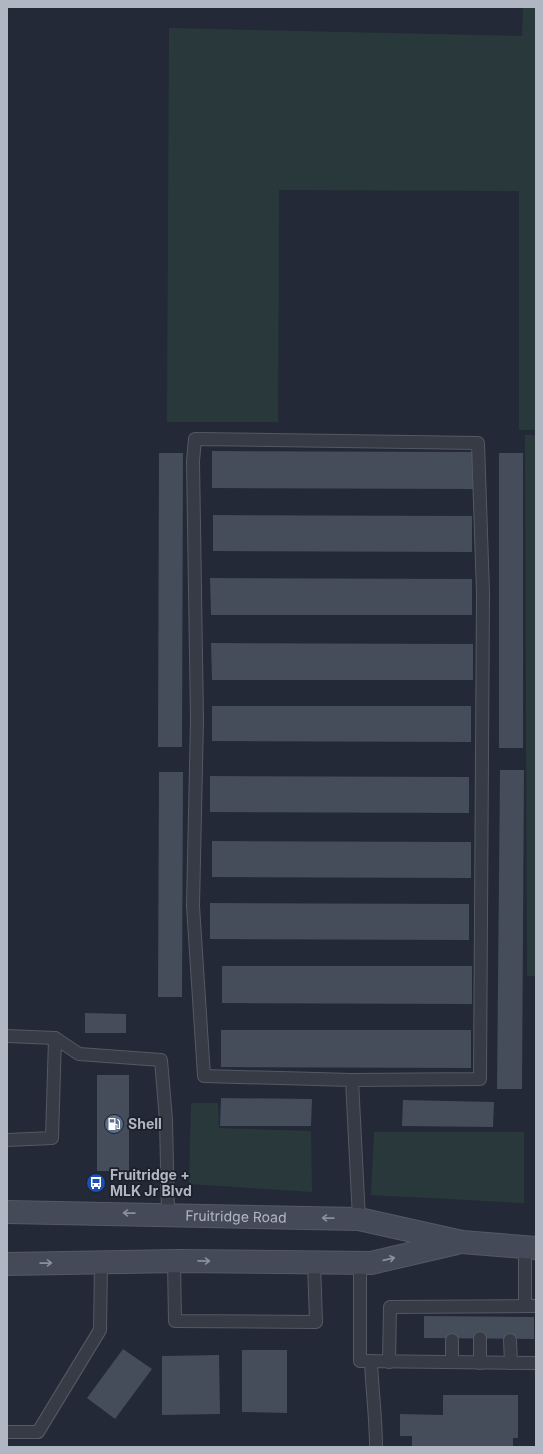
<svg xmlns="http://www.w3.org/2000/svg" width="543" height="1454" viewBox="0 0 543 1454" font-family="Inter,sans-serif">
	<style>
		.green { fill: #29393b }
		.building { fill: #454c5a }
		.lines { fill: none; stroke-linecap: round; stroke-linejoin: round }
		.service-casing { stroke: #545964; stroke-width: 14 }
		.secondary-casing { stroke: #545964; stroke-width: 24 }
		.service { stroke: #373b46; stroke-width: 12 }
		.secondary { stroke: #454a59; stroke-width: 22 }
		.oneway { stroke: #8b909e }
		.labels { text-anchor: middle; stroke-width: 3.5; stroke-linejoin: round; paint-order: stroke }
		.poi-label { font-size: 14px; font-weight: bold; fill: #b1b6c3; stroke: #1c202b; text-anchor: start }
		.street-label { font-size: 14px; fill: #b1b6c3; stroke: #1c202b }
	</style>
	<rect width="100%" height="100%" fill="#232936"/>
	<!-- green -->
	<g class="green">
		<path d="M 523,7 L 536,7 L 536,430 L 519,430 L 519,191 L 279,190 L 278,422 L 167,422 L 169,28 L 522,36 Z"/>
		<path d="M 525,435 L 536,435 L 536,976 L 527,976 Z"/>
		<path d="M 191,1103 L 218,1103 L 219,1128 L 311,1131 L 312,1192 L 189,1184 Z"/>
		<path d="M 374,1132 L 524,1132 L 524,1203 L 371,1195 Z"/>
	</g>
	<!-- building -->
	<g class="building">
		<path d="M 212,451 L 473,452 L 473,489 L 212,488 Z"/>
		<path d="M 159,453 L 183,453 L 182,747 L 158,747 Z"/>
		<rect x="499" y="453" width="24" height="295"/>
		<path d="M 213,515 L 472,516 L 472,552 L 213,551 Z"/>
		<path d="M 210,578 L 472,579 L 472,615 L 211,615 Z"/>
		<path d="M 211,643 L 473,644 L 473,680 L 212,680 Z"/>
		<path d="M 212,706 L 471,706 L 471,742 L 212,741 Z"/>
		<path d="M 500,770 L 524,770 L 522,1089 L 497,1089 Z"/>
		<path d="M 159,772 L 183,772 L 182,997 L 158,997 Z"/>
		<path d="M 210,776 L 469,777 L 469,813 L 210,812 Z"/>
		<path d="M 212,841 L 471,842 L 471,878 L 212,877 Z"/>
		<path d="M 210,903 L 469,904 L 469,940 L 210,939 Z"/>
		<path d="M 222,966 L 472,966 L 472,1004 L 222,1003 Z"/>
		<path d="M 85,1013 L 126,1014 L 126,1033 L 85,1033 Z"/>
		<path d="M 221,1030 L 471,1030 L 471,1068 L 221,1067 Z"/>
		<rect x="97" y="1075" width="32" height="96"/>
		<path d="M 221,1098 L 312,1099 L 311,1126 L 220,1126 Z"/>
		<path d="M 403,1100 L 494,1102 L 493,1127 L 402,1126 Z"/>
		<path d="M 424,1316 L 534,1317 L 534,1339 L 424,1338 Z"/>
		<path d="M 123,1349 L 152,1369 L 115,1419 L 87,1398 Z"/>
		<path d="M 242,1350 L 287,1350 L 287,1413 L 242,1412 Z"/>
		<path d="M 219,1355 L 220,1414 L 162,1415 L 162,1356 Z"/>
		<path d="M 443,1395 L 518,1395 L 518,1438 L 513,1438 L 513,1447 L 412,1447 L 412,1436 L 400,1436 L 400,1414 L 443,1415 Z"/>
	</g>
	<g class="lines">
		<defs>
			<g id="service">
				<path d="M 7,1036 L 55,1038 L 79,1054 L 161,1060 L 166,1120 L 168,1214"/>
				<path d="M 352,1080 L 480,1079 L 483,593 L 478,443 L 195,439 L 193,461 L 197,720 L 193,906 L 204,1076 L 352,1080 L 359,1219"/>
				<path d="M 7,1140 L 52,1138 L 55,1038"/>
				<path d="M 174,1262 L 175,1321 L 316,1322 L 314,1263"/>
				<path d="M 360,1263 L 360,1361 L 536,1363"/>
				<path d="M 525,1306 L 525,1247 L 529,1245"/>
				<path d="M 480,1338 L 480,1363"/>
				<path d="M 452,1340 L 452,1362"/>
				<path d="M 510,1340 L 511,1363"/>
				<path d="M 371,1361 C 372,1390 376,1418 376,1447"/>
				<path d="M 389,1362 L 390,1307 L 536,1306"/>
				<path d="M 7,1432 L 38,1432 L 100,1330 L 101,1263"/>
			</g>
			<g id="secondary">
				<path id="s1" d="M 7,1212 L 359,1219 L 462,1242 L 536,1248"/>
				<path d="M 7,1264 L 179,1261 L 371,1263 L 457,1243"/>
			</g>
		</defs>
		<!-- service casing -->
		<use href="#service" class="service-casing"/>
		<!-- secondary casing -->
		<use href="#secondary" class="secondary-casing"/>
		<!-- service -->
		<use href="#service" class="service"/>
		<!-- secondary -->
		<use href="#secondary" class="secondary"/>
	</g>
	<!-- one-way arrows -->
	<defs><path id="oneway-shaft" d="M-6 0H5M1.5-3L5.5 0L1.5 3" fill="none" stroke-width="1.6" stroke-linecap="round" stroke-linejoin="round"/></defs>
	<g class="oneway">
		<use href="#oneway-shaft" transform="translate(129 1213) rotate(-179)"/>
		<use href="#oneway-shaft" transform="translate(328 1218) rotate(-179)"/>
		<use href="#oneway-shaft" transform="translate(389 1259) rotate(-13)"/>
		<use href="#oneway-shaft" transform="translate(204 1261) rotate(1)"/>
		<use href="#oneway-shaft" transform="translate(46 1263) rotate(-1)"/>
	</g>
	<!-- icons -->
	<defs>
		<symbol id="fuel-disc" viewBox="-11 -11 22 22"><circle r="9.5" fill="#5c6f8a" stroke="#1c202b"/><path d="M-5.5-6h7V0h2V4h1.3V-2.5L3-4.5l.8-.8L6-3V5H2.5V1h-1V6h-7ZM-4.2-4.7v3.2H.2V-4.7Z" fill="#fff"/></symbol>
		<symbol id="bus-disc" viewBox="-11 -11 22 22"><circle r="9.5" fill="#1a4fb4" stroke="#1c202b"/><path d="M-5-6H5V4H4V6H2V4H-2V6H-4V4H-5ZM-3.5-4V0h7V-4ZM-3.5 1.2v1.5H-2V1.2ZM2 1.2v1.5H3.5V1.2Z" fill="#fff"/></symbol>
	</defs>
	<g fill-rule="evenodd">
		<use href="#fuel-disc" x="103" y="1113" width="22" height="22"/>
		<use href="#bus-disc" x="85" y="1172" width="22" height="22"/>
	</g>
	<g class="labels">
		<!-- poi labels -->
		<g class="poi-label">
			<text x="128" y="1129">Shell</text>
			<text x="110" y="1180">Fruitridge +<tspan x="110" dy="16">MLK Jr Blvd</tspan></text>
		</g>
		<!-- street labels -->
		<g class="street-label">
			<text dy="5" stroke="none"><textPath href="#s1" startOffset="229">Fruitridge Road</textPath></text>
		</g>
	</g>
	<!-- border -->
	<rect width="543" height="1454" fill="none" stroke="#b1b6c3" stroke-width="16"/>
</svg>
